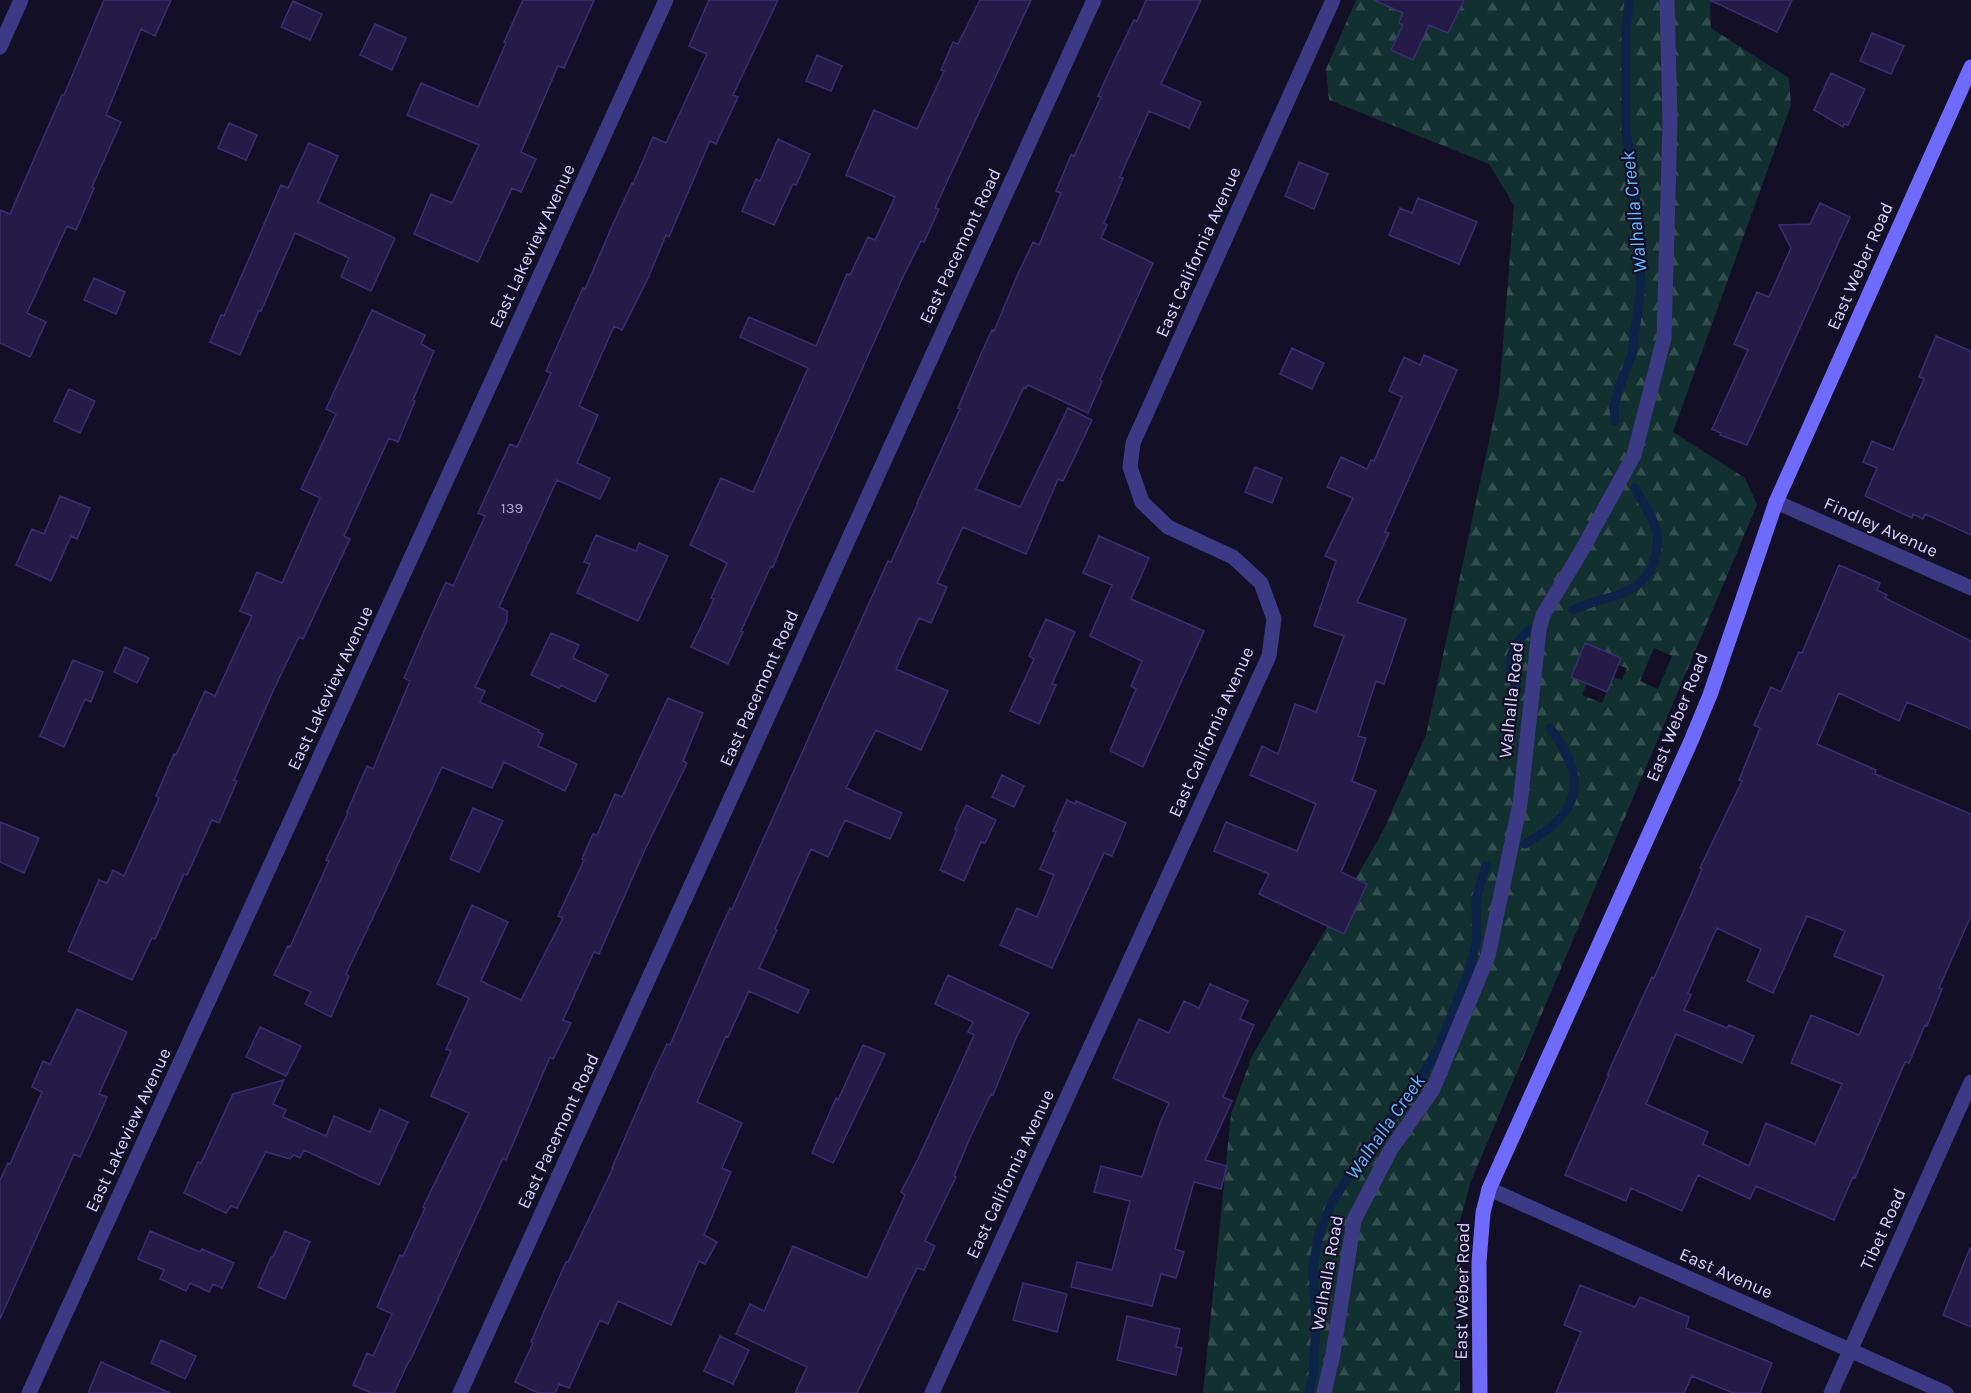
<svg xmlns="http://www.w3.org/2000/svg" width="1971" height="1393" viewBox="0 0 1971 1393" font-family="Karla,sans-serif">
<defs>
<pattern id="forest-firs" width="22" height="20" patternUnits="userSpaceOnUse" patternTransform="scale(1.5)"><rect width="22" height="20" fill="#12302f"/><path d="M5 1l3.5 6h-7zM16 11l3.5 6h-7z" fill="#344d4e"/></pattern>
</defs>
<rect width="100%" height="100%" fill="#130f26"/>
<path fill="url(#forest-firs)" fill-rule="evenodd" d="M1356,0H1388L1405,8L1399,22L1403,25L1391,50L1412,60L1429,25L1448,33L1461,5L1451,0H1713L1710,7L1711,28L1789,78L1791,105L1673,432L1745,478L1757,505L1471,1181L1460,1221V1393H1203L1231,1114L1252,1056L1382,833L1426,735L1499,394L1514,205L1489,164L1329,100L1326,69ZM1585,643L1621,658L1618,665L1627,668L1622,680L1613,677L1602,703L1582,695L1587,683ZM1654,648L1672,656L1658,689L1640,681Z"/>
<g fill="none" stroke-linecap="round" stroke-linejoin="round">
<path stroke="#0c2248" stroke-width="9" d="M1615,421L1614,408L1617,394L1632,354L1641,286L1638,218L1626,130V30L1629,0
M1573,610C1606,594 1643,599 1655,558C1659,546 1658,532 1653,521C1649,510 1640,500 1635,488
M1517,688C1504,663 1510,647 1530,629
M1525,844C1533,839 1542,834 1549,828C1589,797 1576,762 1550,728
M1309,1393L1313,1375L1316,1325L1313,1269L1318,1237L1332,1202L1361,1158L1414,1090L1439,1047L1469,971L1477,940L1476,899L1486,866"/>
</g>
<path fill="#241b47" stroke="#3b2d73" stroke-width="1.5" fill-rule="evenodd" d="M104,0H171L155,36L141,29L106,115L121,122L92,187L94,188L76,230L67,226L27,313L46,322L30,357L0,343V210L10,214L62,95H64Z
M523,0H594L564,68L558,66L521,152L536,159L521,192L512,188L478,262L414,234L431,194L452,203L479,145L407,115L421,83L478,107L506,43L504,42Z
M709,0H778L733,95L738,97L716,144L710,141L669,237L666,235L649,276L622,330L614,326L579,406L598,415L577,463L610,478L600,499L557,480L499,607L507,611V621L475,687L485,691L480,702L539,730L538,732L543,734L538,746L577,764L565,791L504,762L492,788L442,767L387,888L346,974L349,976L331,1017L305,1004L311,992L274,975L288,946L290,947L329,861L326,860L348,813L347,812L367,766L373,769L410,681L404,678L429,620L446,582L453,586L485,516L478,513L510,444L517,447L551,373L546,371L583,288L585,289L613,224L632,183L633,184L653,137L666,143L707,54L689,46Z
M980,0H1031L935,208L939,209L924,242L921,241L903,277L826,450L787,533L773,567L771,566L741,631L743,632L728,664L691,647L714,599L711,598L727,563L690,545L721,478L753,492L808,368L740,337L749,317L816,346L847,274L850,275L868,237L875,240L895,197L846,175L874,110L917,129L944,71L941,70L953,42L958,44Z
M1146,0H1201L1161,84L1201,102L1189,128L1149,111L1120,177L1123,178L1104,223L1107,225L1101,238L1153,263L1100,380L1102,381L1088,413L1028,385L1026,388L1024,387L976,489L1020,507L1068,408L1092,420L1063,481L1058,479L1026,554L963,527L937,583L947,587L931,623L919,618L896,669L948,691L921,750L876,730L846,788L902,813L890,839L845,820L828,857L811,849L775,929L777,930L759,968L809,990L798,1013L749,991L728,1037L726,1036L697,1102L742,1123L722,1168L731,1172L704,1235L717,1242L705,1264L699,1261L671,1325L618,1301L608,1324L600,1320L569,1388L559,1384L555,1393H538L515,1382L533,1343L531,1342L546,1307L566,1262H568L613,1168H612L651,1078L667,1044L670,1045L719,932L730,908L732,909L865,612L888,561L891,562L918,503H917L960,409L958,408L980,356L992,330L994,331L1017,276L1033,242L1039,245L1061,193L1056,191L1071,155L1074,156L1101,97L1098,96L1114,61L1134,20L1137,21Z
M1374,0H1464L1448,33L1429,25L1413,60L1391,50L1403,25L1399,23L1403,13Z
M1710,0H1792L1777,32Z
M293,1L322,14L310,40L281,27Z
M375,24L406,38L392,70L360,55Z
M1872,33L1904,46L1891,74L1860,61Z
M817,55L842,66L831,91L806,81Z
M1831,73L1865,89L1848,125L1844,124L1843,127L1814,110Z
M229,123L257,135L246,160L218,148Z
M778,139L810,154L796,185L793,184L774,225L742,211L756,179L760,181Z
M309,143L338,156L318,202L395,238L371,291L341,277L349,258L295,233L261,311L259,310L240,355L210,342L221,315L224,316L281,185L288,188Z
M1299,162L1328,174L1314,209L1285,196Z
M1418,198L1477,222L1459,264L1389,235L1400,208L1412,213Z
M1820,203L1850,217L1747,445L1720,435L1721,433L1712,429L1748,350L1734,344L1757,292L1769,297L1791,248L1779,225L1810,224Z
M94,278L125,292L116,314L84,300Z
M372,310L425,335L421,344L434,351L413,400L415,401L398,442L389,438L344,536L350,539L303,639L299,637L274,689L234,780L237,781L219,823L212,820L187,875L184,874L155,939L152,938L132,980L68,951L99,880L107,883L113,870L124,876L159,798L156,796L174,754L176,755L205,691L215,696L252,616L240,611L257,572L282,583L320,498L301,489L336,414L326,409Z
M1936,336L1971,351V535L1925,514L1923,519L1913,514L1912,518L1865,496L1877,468L1863,462L1872,441L1893,450L1924,379L1919,377Z
M1292,348L1324,363L1312,389L1280,374Z
M1424,355L1457,370L1385,532L1389,533L1357,602L1406,619L1384,684L1376,681L1358,736L1366,738L1352,781L1376,791L1341,872L1367,884L1344,934L1259,894L1269,874L1214,851L1226,822L1297,851L1316,804L1250,775L1262,746L1278,754L1295,704L1316,712L1344,636L1314,626L1336,561L1325,556L1353,498L1327,487L1341,457L1367,469L1371,460L1374,461L1402,397L1389,391L1404,357L1420,365Z
M69,389L95,401L80,433L54,421Z
M1255,467L1282,478L1272,503L1245,492Z
M60,496L90,508L77,539L71,536L51,581L16,565L32,529L44,534Z
M596,535L636,551L639,543L668,556L638,621L577,593L590,564L584,562Z
M1099,536L1149,558L1131,599L1204,631L1143,767L1110,751L1136,689L1131,686L1142,661L1090,636L1112,585L1083,573Z
M1839,565L1880,583L1877,590L1887,595L1885,598L1971,641V729L1907,702L1899,721L1839,693L1817,744L1876,770L1875,774L1971,814V916L1939,988L1942,989L1927,1026L1925,1025L1909,1063L1905,1062L1855,1178L1853,1177L1834,1220L1756,1186L1750,1199L1698,1175L1682,1211L1631,1188L1626,1201L1565,1175L1609,1075H1607L1652,977L1654,978L1702,869L1700,868L1742,781L1739,780L1760,728L1754,725L1771,687L1781,692L1799,652L1802,653ZM1807,916L1845,931L1834,956L1884,976L1859,1035L1811,1015L1791,1063L1842,1084L1815,1144L1766,1123L1749,1166L1703,1144L1708,1132L1646,1104L1676,1034L1742,1063L1754,1036L1729,1025L1727,1028L1684,1010L1691,995L1688,993L1717,928L1761,949L1747,981L1773,993Z
M1046,619L1075,632L1052,684L1056,685L1039,724L1010,711L1034,659L1029,656Z
M551,633L579,645L573,658L608,675L595,702L561,685L559,688L531,675Z
M1585,643L1621,658L1607,692L1571,677Z
M125,647L149,658L137,683L114,672Z
M73,660L103,672L91,702L85,699L64,747L40,736Z
M668,698L703,713L683,761L687,763L643,854L599,954L594,952L563,1020L571,1023L553,1059L550,1057L506,1160L503,1158L410,1361H409L394,1393H371L353,1385L367,1353L373,1356L392,1314L377,1307L400,1255L403,1256L425,1208L423,1207L469,1113L431,1096L451,1051L446,1049L469,998L437,984L472,905L508,922L481,981L521,1000L563,918L558,916L584,860L582,859L593,834L597,835L615,794L622,797Z
M1002,775L1024,786L1014,807L992,797Z
M1067,800L1075,804L1076,801L1126,823L1112,856L1104,853L1052,968L1000,945L1017,908L1037,917L1054,875L1040,869L1056,832L1053,831Z
M966,805L996,820L985,843L981,842L964,881L940,870L957,830L955,829Z
M473,808L503,821L479,872L450,859Z
M0,822L39,838L24,873L0,862Z
M948,975L1029,1013L1017,1036L993,1095L991,1094L970,1138L954,1176L956,1177L925,1241L935,1246L924,1270L917,1268L857,1393H795L807,1367L736,1334L750,1304L764,1311L793,1246L867,1278L905,1195L901,1192L918,1159L974,1035L968,1032L973,1022L935,1004Z
M1210,984L1248,1001L1240,1019L1254,1025L1223,1097L1232,1101L1205,1160L1227,1166L1221,1189L1194,1182L1175,1249L1184,1252L1176,1278L1161,1274L1152,1306L1071,1287L1077,1262L1112,1270L1130,1201L1094,1192L1101,1166L1142,1177L1160,1123L1169,1103L1113,1078L1139,1019L1169,1033L1184,1001L1199,1008Z
M77,1009L127,1032L99,1094L107,1097L101,1111L80,1157L74,1154L0,1319V1180L8,1163L10,1164L42,1092L32,1087L43,1061L50,1064Z
M260,1027L301,1046L286,1076L246,1057Z
M863,1045L885,1054L833,1163L812,1153L836,1098L838,1100Z
M284,1080L273,1104L286,1110L283,1117L326,1136L334,1116L370,1132L380,1109L408,1122L379,1185L304,1150L300,1158L294,1155L290,1159L266,1152L237,1208L231,1206L226,1213L184,1193L198,1162L201,1163L233,1094Z
M150,1231L200,1252L202,1249L234,1263L222,1288L213,1284L209,1292L190,1283L186,1291L160,1279L164,1270L138,1259Z
M285,1231L310,1242L285,1299L258,1287L271,1257H273Z
M1970,1248H1971V1327L1943,1315Z
M1023,1283L1067,1294L1057,1332L1013,1320Z
M1580,1285L1635,1307L1640,1297L1689,1317L1686,1328L1772,1363L1760,1393H1733L1692,1376L1684,1393H1556L1581,1332L1564,1325Z
M1127,1316L1180,1329L1176,1347L1182,1348L1176,1375L1117,1360Z
M720,1336L749,1350L733,1384L704,1371Z
M161,1340L196,1356L185,1379L151,1363Z
M101,1362L170,1393H88Z"/>
<g fill="none" stroke-linecap="round" stroke-linejoin="round">
<path stroke="#3d3a85" stroke-width="15" d="M0,47L21,0
M1776,502L1971,588
M1489,1189L1946,1393
M29,1393L666,0
M460,1393L1094,0
M932,1393L1269,656L1274,619L1261,583L1233,557L1168,527L1142,502L1130,467L1133,443L1333,0
M1324,1393L1333,1354L1354,1220L1391,1149L1433,1089L1488,956L1520,804L1539,630L1543,615L1582,550L1634,455L1664,338L1670,121L1667,0
M1831,1393L1971,1082"/>
<path stroke="#6f6bff" stroke-width="15" d="M1480,1393L1479,1262L1483,1213L1489,1189L1691,741L1710,695L1776,502L1971,67"/>
</g>
<g text-anchor="middle" dominant-baseline="central" stroke-width="4.5" stroke-linejoin="round" paint-order="stroke">
<g font-size="15" fill="#aca6d1">
<text x="512" y="508">139</text>
</g>
<g font-size="18" fill="#d9d4ff" stroke="#130f26">
<text transform="translate(532 246) rotate(-65)">East Lakeview Avenue</text>
<text transform="translate(960 246) rotate(-65)">East Pacemont Road</text>
<text transform="translate(1198 252) rotate(-66)">East California Avenue</text>
<text transform="translate(1860 266) rotate(-66)">East Weber Road</text>
<text transform="translate(1881 527) rotate(24)">Findley Avenue</text>
<text transform="translate(330 688) rotate(-65)">East Lakeview Avenue</text>
<text transform="translate(759 688) rotate(-66)">East Pacemont Road</text>
<text transform="translate(1511 700) rotate(-84)">Walhalla Road</text>
<text transform="translate(1677 717) rotate(-68)">East Weber Road</text>
<text transform="translate(1211 732) rotate(-66)">East California Avenue</text>
<text transform="translate(128 1130) rotate(-65)">East Lakeview Avenue</text>
<text transform="translate(558 1131) rotate(-65)">East Pacemont Road</text>
<text transform="translate(1010 1174) rotate(-65)">East California Avenue</text>
<text transform="translate(1883 1229) rotate(-66)">Tibet Road</text>
<text transform="translate(1327 1273) rotate(-80)">Walhalla Road</text>
<text transform="translate(1726 1273) rotate(24)">East Avenue</text>
<text transform="translate(1462 1291) rotate(-89)">East Weber Road</text>
</g>
<g font-size="20" font-style="italic" fill="#62b6ff" stroke="#130f26">
<text transform="translate(1634 212) rotate(-96)">Walhalla Creek</text>
<text transform="translate(1385 1127) rotate(-55)">Walhalla Creek</text>
</g>
</g>
</svg>
